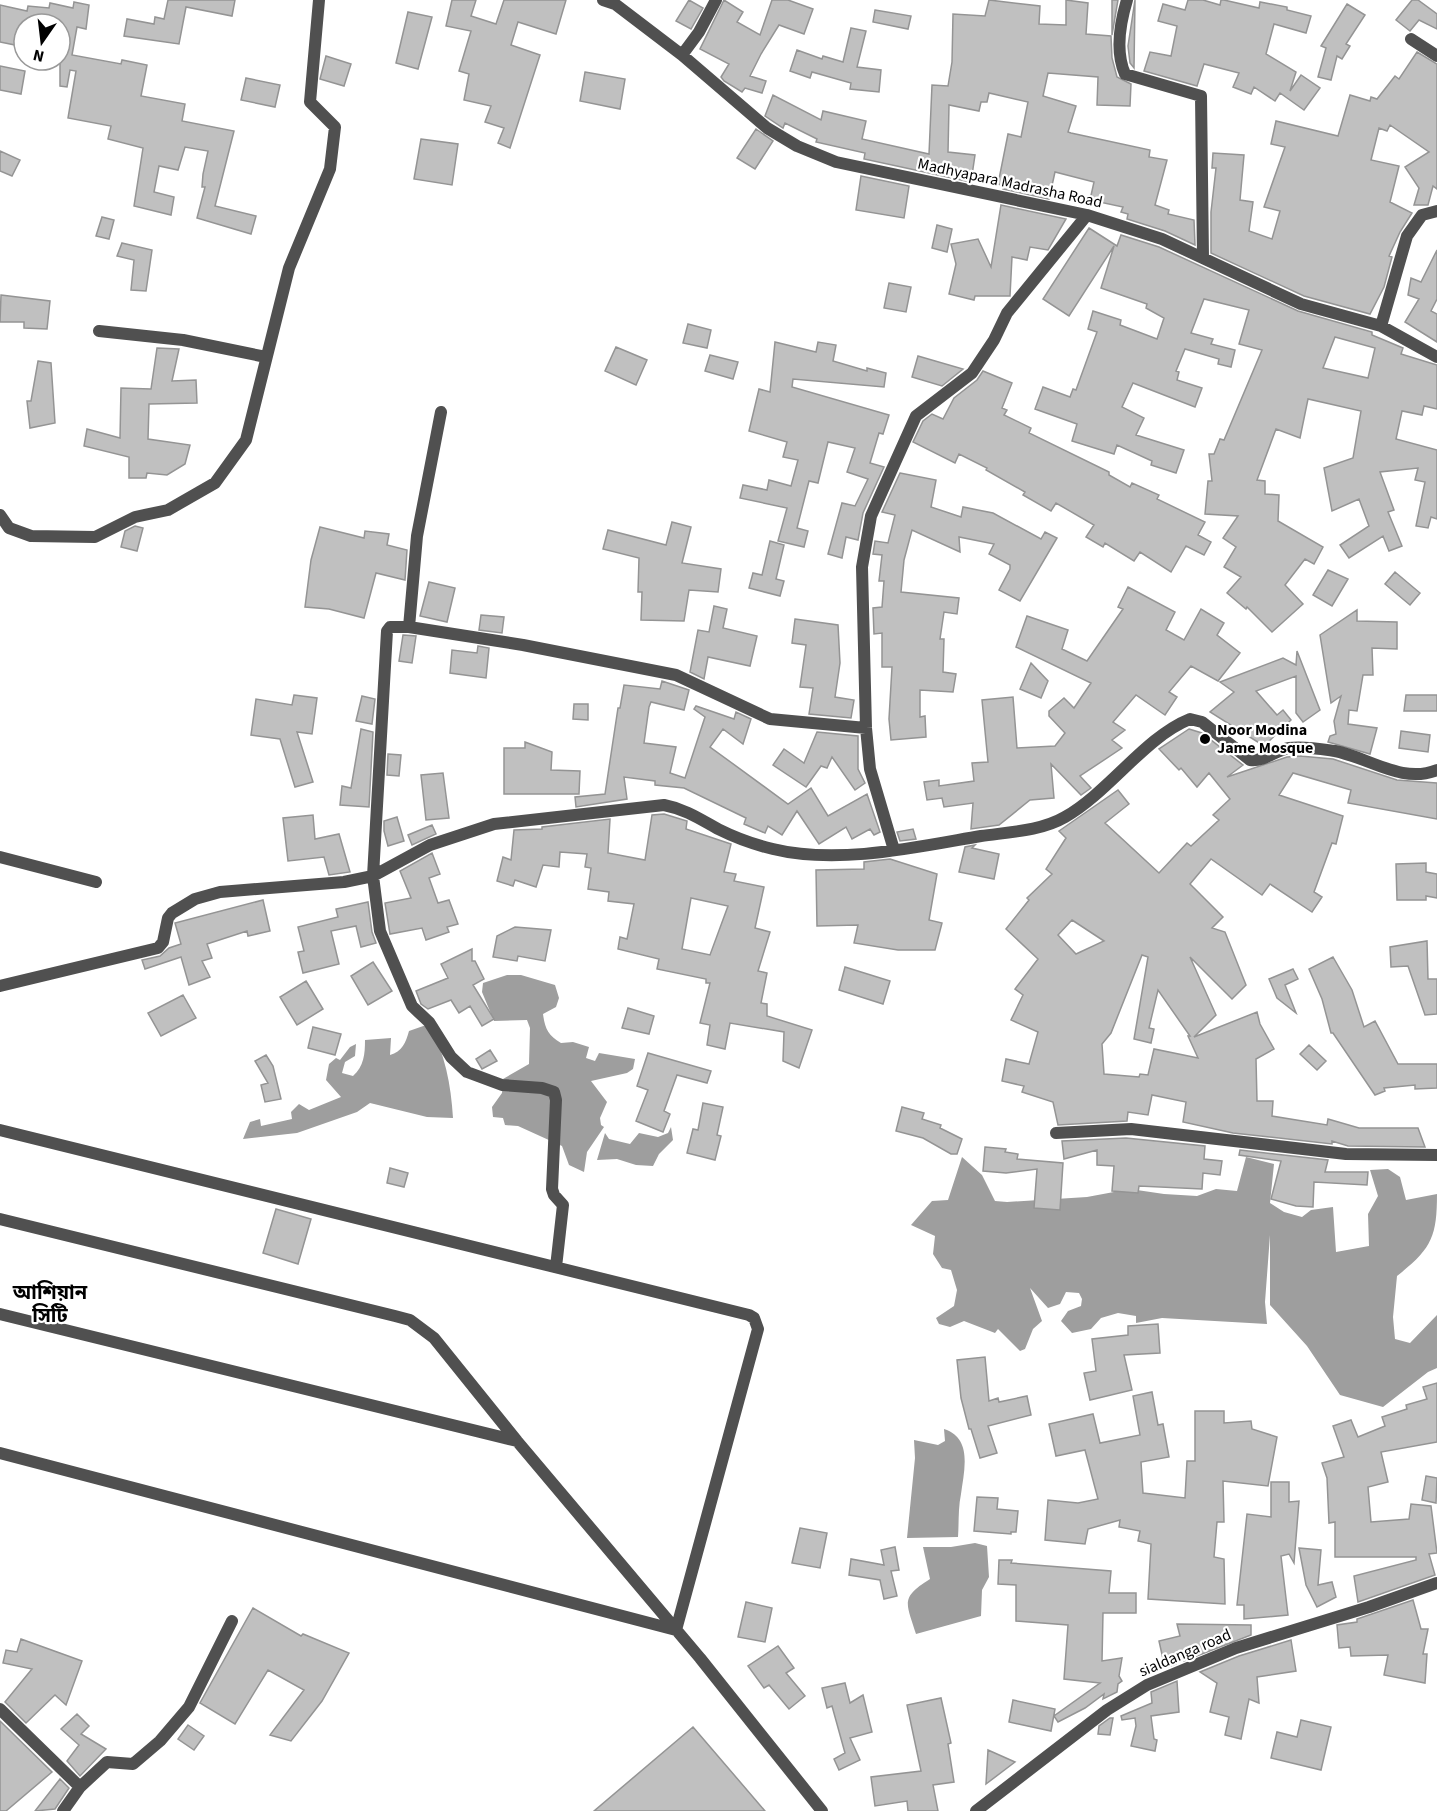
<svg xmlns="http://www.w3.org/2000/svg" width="1437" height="1811" viewBox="0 0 1437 1811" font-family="'Source Sans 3','Noto Sans Bengali',sans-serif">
<rect width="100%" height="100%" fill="#fff"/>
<path fill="#9e9e9e" d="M507,975H521L555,985L559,998L556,1007L543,1014C545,1029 548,1035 561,1043L573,1042L589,1047L586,1058L595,1061L599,1053L635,1059L633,1069L627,1073L591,1081L607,1102L600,1118L601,1125L604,1127L587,1152L584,1172L569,1165L562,1146L518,1126L505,1125L503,1118L493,1117L492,1107L502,1093L503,1079L529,1064L530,1028L527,1020L494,1021L482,992L483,983Z
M429,1024C445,1054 451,1084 453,1118L427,1117L370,1103L357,1112L297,1133L243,1139L250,1122L260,1119L261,1126L292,1119L291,1112L299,1104L309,1110L341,1097L326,1080L329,1064L336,1058L340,1060L350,1047L356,1044L355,1056L345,1062L342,1073L353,1076C364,1066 365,1054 365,1040L391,1038L390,1055C402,1052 406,1042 409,1031Z
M671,1127L673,1140L659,1154L653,1166L636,1165L617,1159L597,1160L605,1133L609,1139L630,1144L639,1133L658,1137L668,1133Z
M962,1157L982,1175L995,1201L1007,1202L1087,1197L1130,1189L1164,1194L1197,1196L1216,1189L1237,1191L1246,1157L1274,1164L1270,1203L1284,1212L1302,1217L1311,1210L1333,1207L1336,1252L1369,1246L1368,1214L1378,1196L1370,1170L1388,1169L1400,1177L1406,1200L1437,1194C1437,1238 1431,1249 1397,1276L1393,1317L1395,1339L1410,1343L1437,1315V1368L1428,1372L1383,1407L1340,1395L1307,1346L1270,1305V1235L1265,1302L1267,1324L1162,1318L1136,1323V1316L1118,1313L1101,1318L1091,1329L1072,1333L1061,1321L1068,1311L1081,1306L1082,1299L1079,1293L1066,1292L1060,1304L1048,1308L1030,1288L1042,1321L1033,1329L1025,1349L1020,1351L998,1329L995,1333L964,1321L950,1327L939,1324L936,1318L954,1306L957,1290L951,1270L942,1268L933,1254L935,1236L911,1225L932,1201L948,1200Z
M944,1429C973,1438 964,1471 961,1494C958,1508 959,1523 958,1537L907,1538L915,1458L914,1440L938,1445L945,1441Z
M975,1543L987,1546L989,1577L982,1590L981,1616L916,1634C906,1602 900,1598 930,1579L923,1547H951Z"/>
<path fill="#c0c0c0" stroke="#949494" stroke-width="1.5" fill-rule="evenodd" d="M168,0H235L232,16L186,7L179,44L124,36L127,19L154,24L155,17L164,19Z
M452,0H476L471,16L496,24L504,0H566L556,34L518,22L511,45L540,55L510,148L498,143L504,128L485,122L491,106L464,100L469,74L459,71L471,31L446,26Z
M689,0L703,8L691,29L676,21Z
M724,0L743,12L737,22L760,35L772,0H788L813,9L804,34L779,25L761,54L750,76L766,81L762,93L745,88L742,92L724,81L721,77L729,64L700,49Z
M989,0L1040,6L1039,24L1066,25V0L1088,3L1086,34L1111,36L1112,58L1117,77L1131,84L1130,106L1097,105L1098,77L1048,73L1043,96L1076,106L1068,132L1071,133L1150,150L1149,157L1167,160L1155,205L1169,210L1168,214L1194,220L1195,245L1165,231L1127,219L1128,214L1121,212L1123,207L1090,200L1094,182L1055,172L1049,199L1003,189L1004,186L998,184L1008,134L1021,137L1028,102L989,93L987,102H981L979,111L949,105L948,152L975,155L971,182L864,159L865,153L816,142L817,139L785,123L783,128L765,116L773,95L821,120L823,111L866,121L862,139L929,154L932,85L948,86L952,62L953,14L985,16Z
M1112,0H1118L1112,35Z
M1135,0L1134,68L1130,63L1128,46Z
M1188,0H1203L1220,5L1221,0H1224L1259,8L1260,2L1287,7V10L1311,16L1306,33L1274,24L1266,54L1296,72L1290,91L1301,75L1320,88L1304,110L1280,93L1275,101L1254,87L1251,94L1233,87L1239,73L1204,64L1197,86L1144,71L1150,52L1171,56L1177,26L1158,21L1163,4L1185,10Z
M1412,0H1418L1437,14V29L1419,20L1410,31L1396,20Z
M74,2L89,5L86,29L77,27L72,55L121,64L122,60L147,65L141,96L185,104L182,121L234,131L215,206L256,216L251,234L197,218L205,187H202L203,174L208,151L185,147L178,170L159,166L154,192L174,197L171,215L134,206L143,148L108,139L111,126L68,118L76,71L70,70L67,87L60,86V24H22L20,46L0,42V5L27,11L28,6L49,8L50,3L73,8Z
M1347,4L1365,15L1346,44L1350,46L1342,59L1337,56L1331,80L1318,77L1326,48L1321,46Z
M875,10L911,16L908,29L873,22Z
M408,12L432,17L418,69L396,63Z
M851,28L866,31L857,67L881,70L879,92L850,89L851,83L812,72L810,78L790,71L797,50L822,59L823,56L843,62Z
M1417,52L1437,64V189L1433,186L1428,205H1414L1419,188L1405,167L1429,152L1390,125L1387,131L1379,128L1371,160L1399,166L1390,202L1412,213L1400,232L1389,256L1392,257L1384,287L1370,314L1304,296L1211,253V212L1216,168H1212L1213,153L1244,155L1240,200L1253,202L1249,231L1272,239L1280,211L1264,207L1285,147L1271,144L1276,121L1338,136L1350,95L1370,101L1371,97L1377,99L1395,76L1399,79Z
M326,56L351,64L344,86L320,79Z
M0,66L25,71L21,94L0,90Z
M585,72L625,79L620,109L580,101Z
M246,78L280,85L275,107L241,100Z
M756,129L773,141L755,169L737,158Z
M421,139L458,144L452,185L414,179Z
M0,151L20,160L12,176L0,171Z
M861,176L909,186L904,218L856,210Z
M1001,205L1066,219L1048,250L1030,247L1027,260L1012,257L1010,296H975L974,300L949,294L956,264L951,244L978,239L991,267Z
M102,217L114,220L109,239L96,236Z
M937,225L952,229L947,252L932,248Z
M1089,228L1117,246L1121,235L1159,247L1298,311L1372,332V335L1403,348L1401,354L1437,365V409L1424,406L1422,415L1402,411L1396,439L1437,450V519L1431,517L1428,528L1416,526L1425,482L1415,480L1418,468L1380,472L1394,510L1388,512L1402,546L1389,551L1383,536L1349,558L1340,545L1369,526L1359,499L1332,511L1324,468L1353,458L1361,411L1308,399L1300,438L1276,429L1257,480L1265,481V494L1279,495L1278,521L1323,547L1314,564L1305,559L1285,585L1303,604L1272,632L1247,607L1246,609L1227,593L1241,577L1224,567L1236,547L1223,538L1238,516L1205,514L1208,481H1212L1209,454H1214L1220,439L1224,440L1262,350L1239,344L1249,310L1204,299L1191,333L1213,339L1211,344L1235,350L1231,367L1218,364L1219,359L1185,349L1176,371L1179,372L1177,380L1202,388L1195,407L1133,383L1122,407L1144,418L1136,435L1184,450L1176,473L1151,465L1152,461L1117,445L1114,454L1072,441L1077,424L1035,409L1043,387L1070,397L1073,389L1076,390L1097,332L1088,329L1093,311L1121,320L1120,325L1157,339L1164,318L1146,308L1147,304L1101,288L1114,246L1069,316L1043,299ZM1335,337L1375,348L1368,378L1323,368Z
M122,243L152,250L146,291L131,290L134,260L117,256Z
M1437,250V299L1431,311L1437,314V342L1405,322L1419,299L1408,295L1411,278L1421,282Z
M889,283L911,287L906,312L884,308Z
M1,295L50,301L47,329L24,328V322H0Z
M688,324L711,330L707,348L683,343Z
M775,342L816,352L818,342L836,345L833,361L867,371V368L886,373L884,387L793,379L792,387L889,415L883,434L879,433L870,463L884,467L863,513L858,540L846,537L842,558L828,554L842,503L855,506L868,479L847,472L855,448L828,442L818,483L809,481L797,528L808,531L804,547L778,541L787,508L740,498L743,485L767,490L769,480L791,486L798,460L783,457L787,442L749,431L759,389L770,392Z
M616,347L647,360L636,385L605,371Z
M157,348L179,349L172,381L196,380L197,403L149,404L148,439L190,445L185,464L167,475L147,473L146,478H129V457L84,446L87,429L120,438L121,388L151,389Z
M710,355L738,362L733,379L705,371Z
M918,356L963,369L942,386L912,377Z
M38,361L51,363L55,423L30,428L27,401H31Z
M983,371L1012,383L1002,408L1007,410L1004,415L1031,428L1029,433L1109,472V475L1130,487L1132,483L1159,495L1157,499L1205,522L1198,535L1211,542L1204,555L1186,546L1171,572L1140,552L1134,561L1105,543L1103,547L1086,537L1094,525L1056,503L1051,511L1023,495L1025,492L986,470L987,468L959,454L955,463L913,442L923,421L932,414L943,419L954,398L977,380Z
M900,473L936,480L931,507L961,517L963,507L993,513L1041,539L1045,532L1057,538L1020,601L999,590L1010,569V565L989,554L994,544L959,537L960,552L912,530L904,560L901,592L959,598L957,614L944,612L940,639H944L943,672L956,674L953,692L920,690V717L925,716L926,737L891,740L889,719L892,667H882V633L874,634L873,608L882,607L884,581H879L882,555L873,554L875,541L888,543L895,515L882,512Z
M672,522L691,527L682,563L721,569L718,592L689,590L684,621L641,620L642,592H638L639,558L603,549L608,530L666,545Z
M135,526L143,528L137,551L121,547L125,531Z
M320,527L364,538L365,531L389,534L387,545L407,550L405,580L376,573L364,618L329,609L305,607L311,560Z
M770,541L784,545L776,579L784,581L780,596L749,588L753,573L762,575Z
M1328,570L1348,579L1332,606L1313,595Z
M1395,572L1420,593L1410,605L1385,584Z
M429,582L455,588L447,622L420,616Z
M1128,587L1175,612L1166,630L1184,640L1201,609L1224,623L1217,635L1240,653L1218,681L1191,666L1169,692L1177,697L1165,715L1136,695L1113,722L1125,730L1112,740L1122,748L1080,776L1091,788L1081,795L1051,764L1054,798L1030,800L999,825L971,829L973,803L944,807L942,798L927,800L924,782L939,780V786L974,781L972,763L988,762L982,700L1013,697L1017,748L1055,746L1065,733L1049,716V711L1064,698L1074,708L1091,683L1016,647L1027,616L1068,630L1062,649L1087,661L1123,609L1118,607Z
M714,606L727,609L723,628L757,636L750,666L708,657L704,679L690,672L698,630L709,632Z
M1357,610V621L1397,622V649L1372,648L1373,675H1363L1357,711L1349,710L1348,724L1377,728L1370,754L1328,742L1330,736L1336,734L1334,721L1341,696L1331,703L1320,635Z
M481,615L504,617L502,633L479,630Z
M795,619L838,625L840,663L835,697L854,700L851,718L809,714L813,688L800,687L806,645L792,643Z
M403,635L416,636L412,663L399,661Z
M478,646L489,648L486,678L450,673L452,650L477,653Z
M1297,651L1320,710L1303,722L1296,713V676L1256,691L1277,715L1283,710L1291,720L1264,746L1210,712L1234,692L1220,682L1283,658L1296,665Z
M1031,663L1048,681L1041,698L1020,689Z
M662,681L689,690L684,710L651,702L649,707L644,743L676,747L670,773L685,778L705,717L694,709L696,706L734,719L736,712L751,719L743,744L723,729L710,747L788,804L811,788L828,816L867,794L880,832L874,835L870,829L852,839L846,827L819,844L797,811L782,835L768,826L765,833L744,824L746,818L684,788L655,785V781L624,777L627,799L576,807L575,797L605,794L618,708H620L624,685L660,689Z
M294,695L317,698L312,734L297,732L313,782L295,787L280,739L251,735L256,699L292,705Z
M1406,695H1437V711H1404Z
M362,696L375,699L372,724L356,721Z
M574,704H588V720L573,719Z
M361,729L373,732L369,807L340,805L342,786L351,788Z
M1189,729L1202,733L1243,765L1227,777L1287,757L1300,756L1333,759L1397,780L1437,783V819L1348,803L1351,790L1293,773L1279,795L1343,816L1336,844L1332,843L1314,892L1322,897L1312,912L1270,884L1262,895L1211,859L1190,884L1223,917L1212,928L1225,932L1246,985L1232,999L1190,957L1216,1015L1194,1037L1257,1012L1260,1024L1274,1049L1256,1059L1257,1101H1273L1272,1116L1327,1125L1328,1119L1359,1128H1418L1425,1147L1348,1146L1332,1141V1144L1233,1133L1183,1122L1186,1102L1152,1095L1148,1115L1128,1112L1127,1121L1058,1125L1053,1102L1022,1092L1024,1086L1002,1081L1006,1059L1029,1064L1038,1032L1011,1020L1023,995L1015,989L1038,959L1006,929L1029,900L1027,898L1052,874L1046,869L1066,838L1059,831L1118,790L1129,804L1105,823L1159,873L1187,843L1191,846L1219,820L1213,815L1230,799L1209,773L1197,787L1181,768L1179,770L1159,749ZM1072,920L1104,941L1076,954L1058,935ZM1142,955L1148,957L1134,1039L1151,1043L1154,1029L1149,1028L1158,990L1190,1036H1188L1198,1058L1154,1049L1148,1075L1140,1074L1139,1077L1104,1074L1102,1044L1111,1033Z
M1401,731L1430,735L1428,752L1399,748Z
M817,732L858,736V769L865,783L855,790L832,757L827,768L821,766L806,787L773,765L784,749L804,763Z
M525,742L552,752L551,770L580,771L579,794H504V748H525Z
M388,754L401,755L399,776L387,775Z
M443,773L449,818L426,820L421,775Z
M664,814L687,821L686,829L731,844L724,872L736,874L734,881L764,887L755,928L770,932L758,971L767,973L761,1003L767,1004V1016L812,1030L799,1068L783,1061L784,1032L730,1023L725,1049L707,1045L710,1025L700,1023L710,983H706V979L657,969L659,959L618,949L620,937L627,939L634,904L608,901L609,892L588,889L591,868L585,867L587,854L560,852L559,867L543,865L536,887L515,880L513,886L497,881L503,857L511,860L514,830L542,829V827L610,819L608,853L645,860L652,815ZM691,898L728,906L710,955L682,949Z
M313,815L315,839L339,834L350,872L329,875L324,857L288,861L283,818Z
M397,817L404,841L388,846L384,831V821Z
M432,825L436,834L412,845L408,835Z
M913,829L916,839L900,841L897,832Z
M975,845L972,848L999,854L994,879L959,872L965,847Z
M432,853L440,874L429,878L438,903L449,900L458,924L447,927L449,932L426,940L422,928L390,934L385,903L411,898L400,871Z
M890,859L937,874L929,920L942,923L935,950H898L854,943L858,925L817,926L816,870L864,869V862Z
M1426,863V872L1437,874V898L1426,896V900H1397L1396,864Z
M263,900L270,931L248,936L247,931L207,944L212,958L202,961L210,977L189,985L181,957L145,969L142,960L160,956L169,948L181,944L175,923Z
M368,902L372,932L376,943L361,947L356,926L331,931L339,964L303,973L298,952L304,951L298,927L338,917L336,909Z
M515,927L551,930L545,961L518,956L517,961L493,957L497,936Z
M1427,941L1428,979H1437V1014L1425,1015L1408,966L1391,967L1390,947Z
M472,949V961H475L484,979L473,985L494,1019L482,1026L470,1006L459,1013L451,1000L428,1009L421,1004L416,991L448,978L441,964Z
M1333,957L1352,990L1364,1027L1375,1021L1398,1064H1437V1088L1415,1089V1085L1384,1088L1385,1091L1375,1095L1333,1033H1331L1322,999L1309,969Z
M373,962L392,991L368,1005L351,976Z
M845,967L890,981L883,1004L839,990Z
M1293,969L1298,979L1285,985L1296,1013L1277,998L1269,979Z
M306,981L323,1009L297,1025L280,997Z
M183,995L196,1018L161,1036L148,1013Z
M628,1008L654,1016L649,1034L622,1028Z
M313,1027L341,1034L335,1055L308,1048Z
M1309,1045L1326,1061L1317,1070L1300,1054Z
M490,1050L497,1061L482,1069L476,1059Z
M648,1053L711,1071L707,1083L677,1075L664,1111L670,1114L663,1132L636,1121L648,1090L637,1086Z
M266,1055L273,1066L281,1099L265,1102L261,1085L268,1083L255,1061Z
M703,1103L723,1107L717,1135L721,1136L715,1160L687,1153L693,1129L698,1130Z
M902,1107L924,1113L922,1119L941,1125L940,1128L962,1139L957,1154H951L923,1138L896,1131Z
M1126,1138L1205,1146L1204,1159L1222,1161L1220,1175L1203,1173L1202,1189L1139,1186L1138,1193L1112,1191L1114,1166L1097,1165V1150L1064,1159L1062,1141Z
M985,1147L1006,1149L1005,1152L1018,1154L1017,1159L1063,1163L1060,1210L1034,1208L1037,1169L1006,1173L983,1171Z
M1240,1150L1328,1160L1325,1172H1368L1367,1185L1314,1182L1313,1207L1296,1206L1271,1199L1281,1161L1239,1155Z
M390,1168L408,1173L404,1187L387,1183Z
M276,1209L311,1219L298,1264L263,1253Z
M1158,1324L1160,1353L1124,1355L1132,1390L1090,1400L1084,1373L1096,1371L1092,1339L1128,1335V1326Z
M985,1357L989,1401L998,1398L999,1402L1027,1396L1031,1415L988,1426L997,1453L980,1458L971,1429H969L961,1398L957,1360Z
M1437,1383V1442L1381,1452L1388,1482L1368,1487L1371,1522L1409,1519L1411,1504L1431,1506L1437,1553L1429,1554L1435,1575L1358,1602L1354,1576L1416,1560V1557H1335V1522L1329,1523L1327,1478L1322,1463L1344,1457L1333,1426L1351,1420L1358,1437L1385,1426L1382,1417L1407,1409L1406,1405L1427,1399L1423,1387Z
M1152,1392L1158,1425L1163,1424L1169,1457L1141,1462L1143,1493L1185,1498L1187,1461H1195V1411H1224V1423L1251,1421L1252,1429L1277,1437L1268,1486L1223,1481L1224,1522H1217L1214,1557L1224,1559L1225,1604L1148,1599L1151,1544L1138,1541L1140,1531L1119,1527L1120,1520L1088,1529L1085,1544L1045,1540L1048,1500L1078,1503L1098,1499L1085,1450L1056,1456L1049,1424L1093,1414L1100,1443L1140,1435L1133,1396Z
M1426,1476L1437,1478L1436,1503L1422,1500Z
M1271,1482H1289V1502L1299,1501L1294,1563L1289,1554L1281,1556L1288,1615L1244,1619V1605H1237L1247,1514L1271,1517Z
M977,1497L998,1498L997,1509L1018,1511L1016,1532H1011V1534L974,1531Z
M800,1528L827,1533L820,1568L792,1563Z
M895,1547L899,1570L891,1571L897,1596L884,1599L880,1580L849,1575L851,1559L884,1565L881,1550Z
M1299,1548L1321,1550L1318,1585L1332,1582L1336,1597L1317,1607L1306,1585Z
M999,1560H1012L1011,1563L1111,1571L1109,1593H1136V1613H1103L1102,1661L1122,1658L1119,1676L1122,1681L1118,1684L1117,1692L1103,1699L1104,1694L1085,1708L1058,1722L1054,1716L1100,1683L1064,1679L1068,1625L1016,1621V1585L998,1584Z
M1413,1600L1421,1629H1428L1423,1654H1427L1425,1683L1384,1675L1388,1655L1351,1656L1350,1647L1339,1648L1337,1625L1357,1622V1619Z
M746,1602L772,1608L765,1642L738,1637Z
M253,1608L301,1636L303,1634L349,1653L322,1701L291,1741L270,1735L304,1690L268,1670L235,1724L200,1703Z
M1177,1624L1251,1625V1635L1184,1661L1176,1656V1664L1165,1668L1159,1641L1180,1636Z
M21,1639L82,1661L66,1705L55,1695L26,1723L5,1702L32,1669L3,1663L6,1650L17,1652Z
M1291,1640L1296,1671L1257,1677L1259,1703L1249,1699L1241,1739L1225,1735L1229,1717L1210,1712L1217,1683L1200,1672L1239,1656Z
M778,1646L794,1668L786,1673L805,1696L789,1709L769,1685L764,1688L748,1666Z
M1177,1681L1179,1712L1151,1716L1154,1739L1157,1740L1155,1751L1131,1746L1136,1726L1135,1718L1122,1720L1121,1716L1152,1703L1151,1692Z
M845,1683L850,1703L863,1695L872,1732L850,1738L860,1760L839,1770L834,1759L845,1753L832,1706L827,1708L822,1688Z
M941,1698L951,1743L948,1744L954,1782L933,1785L938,1811H908L907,1801L875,1806L871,1777L921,1771L907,1705Z
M1013,1700L1055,1709L1051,1731L1009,1722Z
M77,1714L89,1726L81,1734L106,1749L80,1776L67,1761L79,1745L61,1729Z
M1110,1718H1113L1110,1735L1098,1734L1099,1726Z
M1301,1720L1331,1727L1321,1770L1271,1758L1277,1732L1297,1737Z
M0,1721L52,1772L6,1811H0Z
M188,1725L204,1736L194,1750L178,1739Z
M693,1727L765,1811H594Z
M988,1750L1015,1762L986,1784Z
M60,1779L69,1788L55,1809L35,1811Z"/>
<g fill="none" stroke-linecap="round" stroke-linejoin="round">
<path stroke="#505050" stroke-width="12" d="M603,0L615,4L682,55L767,128L797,146L836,162L1087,215L1162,239L1301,304L1381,326L1437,357
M1127,0C1120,23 1115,51 1125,74L1201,96L1203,258
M1411,39L1437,56
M682,55L699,32L716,0
M1381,326L1407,236L1422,215L1437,211
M99,331L183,340L266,357
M0,515L9,528L31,536L95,537L135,517L168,510L215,483L246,440L289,268L330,169L335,127L310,102L319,0
M409,627L417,536L441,412
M894,850L870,769L866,728L862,567L871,516L916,416L972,373L994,340L1007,313L1087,215
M0,857L96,882
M0,986L158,948L163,942L168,918L172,913L195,899L220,892L344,882L373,876L430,845L494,824L664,805C685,809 700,819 718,829C734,837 756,845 773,849C838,865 917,847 981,836C1009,832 1041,831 1065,817C1109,792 1145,737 1190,719L1202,722L1250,760C1264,762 1276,750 1289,748C1304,746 1321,749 1335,751C1370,758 1402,784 1437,770
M0,1130L749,1315L754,1318L758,1329L676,1630L0,1453
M1056,1133L1131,1129L1346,1154L1437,1155
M0,1219L395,1316L410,1320L434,1338L517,1441L700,1658L822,1811
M556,1267L563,1205L554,1195L552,1189L556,1100L554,1092L542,1088L502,1085L467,1072L451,1057L429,1022L412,1006L380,931L373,876L387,631L390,627H409L523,645L676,675L770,719L866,728
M0,1314L517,1441
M0,1709L80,1787
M63,1811L80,1787L107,1762L133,1764L160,1741L189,1707L232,1621
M976,1811L1107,1710L1147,1685L1236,1648L1369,1607L1437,1583"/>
</g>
<circle fill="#000" stroke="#fff" stroke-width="2" cx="1205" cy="739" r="6"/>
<g text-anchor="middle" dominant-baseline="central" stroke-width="4.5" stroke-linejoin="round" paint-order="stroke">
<g font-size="16" fill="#000" stroke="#fff">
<text transform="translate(1010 183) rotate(12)">Madhyapara Madrasha Road</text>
<text transform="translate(1185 1653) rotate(-23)">sialdanga road</text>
</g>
<g font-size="16" font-weight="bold" fill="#000" stroke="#fff" text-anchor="start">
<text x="1217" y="730">Noor Modina<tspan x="1217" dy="18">Jame Mosque</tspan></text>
</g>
<g font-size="20" font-weight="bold" fill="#000" stroke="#fff">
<text x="50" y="1293">আশিয়ান<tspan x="50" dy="23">সিটি</tspan></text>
</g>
</g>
<g transform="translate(42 42) rotate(194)"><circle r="28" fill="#ffffff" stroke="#999999" stroke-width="1.5"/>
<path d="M0-4.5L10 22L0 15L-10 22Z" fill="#000000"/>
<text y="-9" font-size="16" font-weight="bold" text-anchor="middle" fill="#000000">N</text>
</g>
</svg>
